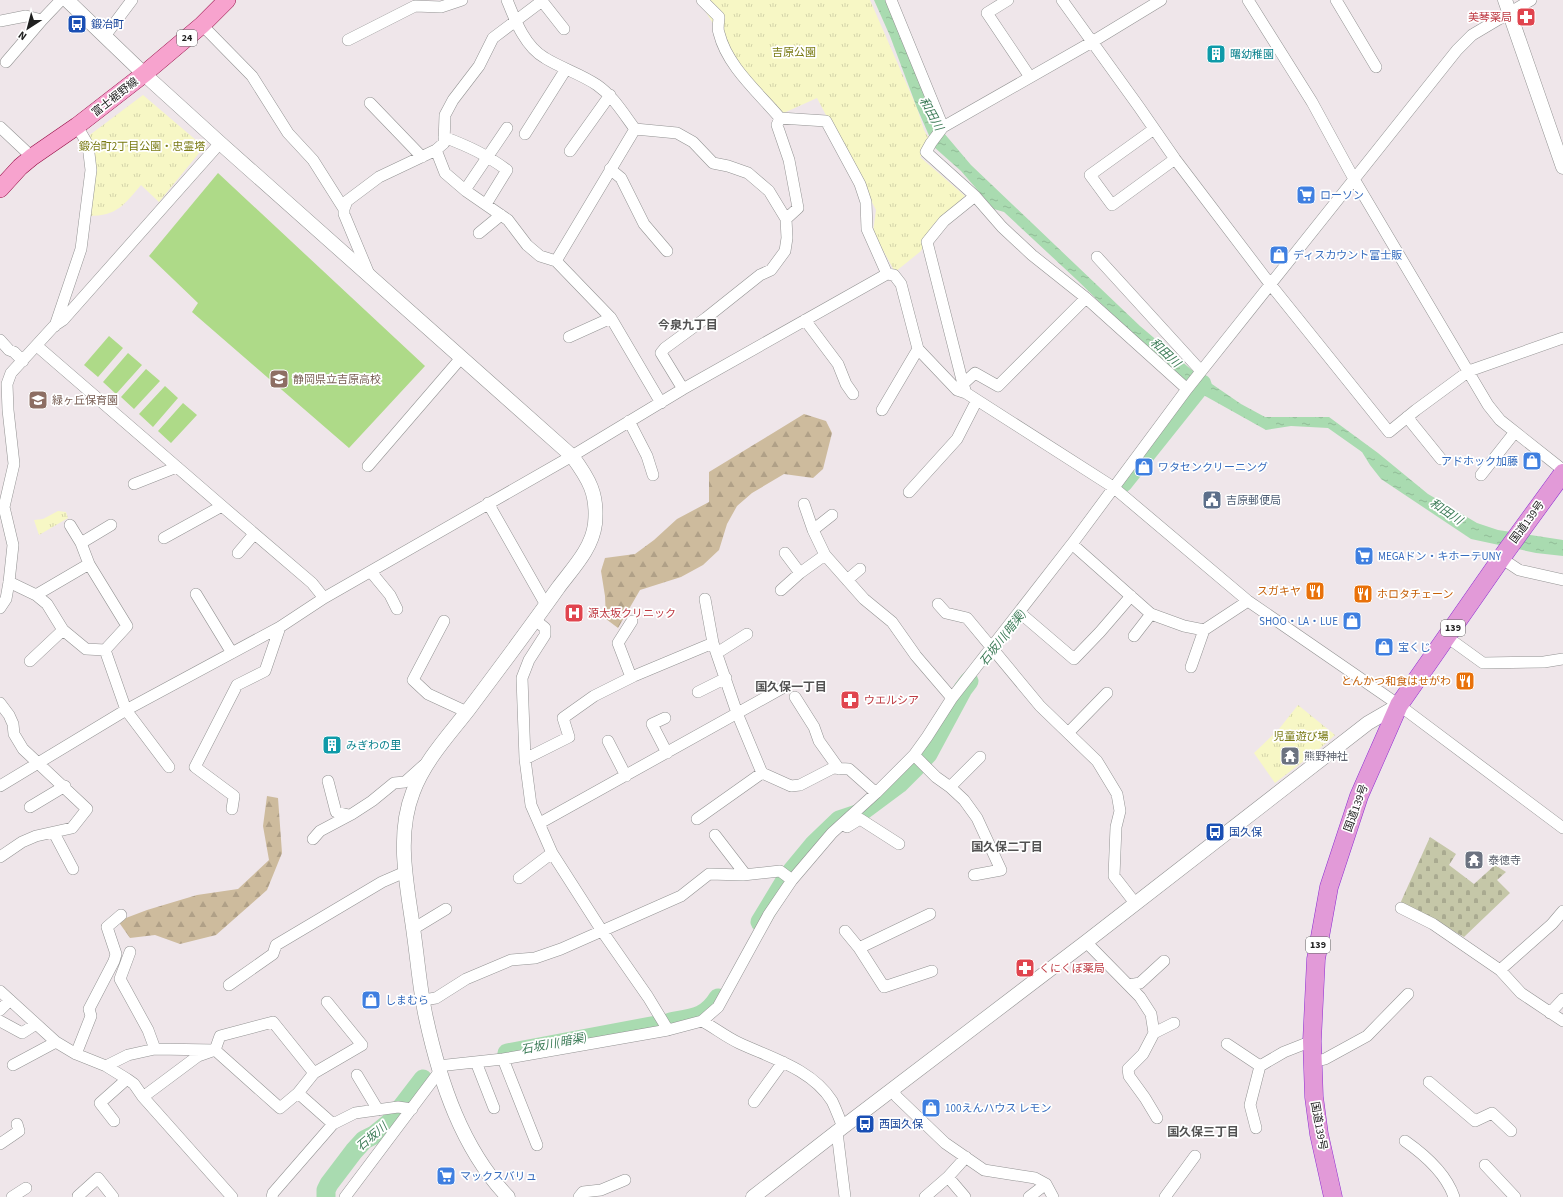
<svg xmlns="http://www.w3.org/2000/svg" width="1563" height="1197" viewBox="0 0 1563 1197" font-family="'Source Sans 3','Noto Sans JP',sans-serif">
<defs>
<pattern id="forest-firs" width="22" height="20" patternUnits="userSpaceOnUse"><rect width="22" height="20" fill="#cdbb9d"/><path d="M5 1l3.5 6h-7zM16 11l3.5 6h-7z" fill="#b0a087"/></pattern>
<pattern id="cemetery-stones" width="16" height="16" patternUnits="userSpaceOnUse"><rect width="16" height="16" fill="#c5c7a8"/><path d="M2 7V4a2 2 0 0 1 4 0v3zM10 15v-3a2 2 0 0 1 4 0v3z" fill="#a9aa90"/></pattern>
<pattern id="park-tufts" width="24" height="20" patternUnits="userSpaceOnUse"><rect width="24" height="20" fill="#f7f7c5"/><path d="M3 7l-1-3M5 7V3M7 7l1-3M15 17l-1-3M17 17v-4M19 17l1-3" fill="none" stroke="#d3d3a9"/></pattern>
<pattern id="water-ripples" width="26" height="14" patternUnits="userSpaceOnUse"><rect width="26" height="14" fill="#a9dbb0"/><path d="M2 4q2-2 4 0t4 0M15 11q2-2 4 0t4 0" fill="none" stroke="#91bc97"/></pattern>
</defs>
<rect width="100%" height="100%" fill="#efe6ea"/>
<path fill="url(#forest-firs)" d="M804,414L826,421L832,433L823,469L813,478L784,474L752,493L737,506L727,524L719,550L703,565L681,577L640,590L618,628L606,619L605,596L601,571L605,558L635,554L654,540L677,519L709,502V472Z
M267,796L278,798L282,853L267,890L216,935L180,944L155,935L130,938L118,921L147,910L197,895L238,889L269,860L263,826Z"/>
<path fill="url(#cemetery-stones)" d="M1430,837L1456,854L1449,865L1474,884L1495,865L1506,872L1497,880L1510,893L1464,937L1418,911L1399,906Z"/>
<path fill="url(#park-tufts)" d="M698,0H870L917,108L924,130L934,147L920,157L965,196L932,226L921,251L895,272L873,232L876,210L817,98L777,116L736,59Z
M143,95L204,147L159,202L141,185C124,205 117,216 89,216L88,138L91,134Z
M58,511L66,512L68,518L39,535L34,520L43,519Z
M1298,705L1335,735L1318,750L1275,783L1254,753L1279,729Z"/>
<path fill="#aeda88" d="M218,173L425,366L349,448L192,312L198,303L149,256Z
M109,336L123,348L98,377L84,365Z
M128,353L142,365L116,394L103,382Z
M146,369L160,381L134,409L121,397Z
M165,386L178,398L153,427L139,414Z
M183,403L197,415L171,443L158,431Z"/>
<path fill="url(#water-ripples)" d="M874,0H887L938,126L971,165L1140,326L1193,371L1241,404L1265,417H1329L1378,453L1428,494L1477,523L1498,530L1563,540V556L1536,553L1471,539L1381,479L1370,465L1362,452L1328,428L1291,426L1266,430L1198,392L1154,355L1077,280L1004,212L994,209L961,171L934,147L917,108L890,36Z"/>
<g fill="none" stroke-linecap="round" stroke-linejoin="round">
<path stroke="#a9dbb0" stroke-width="19" d="M1123,483L1202,384
M790,873L814,844L839,820L860,813L899,784L915,768L928,754L963,689L969,681
M760,922L786,879
M670,1022C692,1018 706,1018 718,998
M507,1053L662,1024
M326,1197V1190L329,1184L354,1151L364,1140L374,1135L390,1122L423,1079"/>
<defs>
<path id="minor" d="M507,0C515,20 525,47 545,58C561,68 581,74 597,85C613,96 623,113 635,129L677,133L693,142L713,163L728,166L748,173L769,191L786,219L787,238L785,251L771,270L760,275L706,318L665,348L661,353L683,389
M702,0L719,17C719,22 717,28 719,33C727,66 758,92 780,118L777,125L789,160L798,208L786,219
M891,0L943,127
M1008,0L987,13L1030,77
M1062,0L1139,107L1175,159L1270,284L1389,432L1416,410L1469,371L1563,338
M1161,0L1092,42L943,127L931,143L926,152L975,196L1002,227L1032,255L1086,298L1187,389
M1248,0L1312,102L1354,179L1488,405L1500,420L1563,470
M1336,0L1376,67
M0,21L26,16L42,20L61,0
M202,25L252,76L288,133L313,160L344,209V214L369,274
M105,36L132,0
M348,40L415,6L441,7L462,0
M6,62L42,20
M370,103L422,157
M780,118L826,121L860,184L866,202L867,229L887,274
M0,127L32,157
M1154,129L1090,175L1112,205L1175,159
M525,134L566,69
M444,137C470,147 485,154 507,170L486,204
M436,150L445,173L466,191L508,220L527,245L540,256L556,261L611,318L661,403
M570,151L610,95
M610,169L621,178L644,224L667,251
M465,190L507,128
M344,209L347,201L379,177L436,150L444,143L445,115L453,100L479,66L493,38L542,1L564,29
M479,233L501,215
M1097,257L1201,371
M556,261L635,129
M805,320L838,364L846,384L853,394
M55,326L81,249L91,170L88,145L77,126
M569,337L611,318
M0,340L9,350L14,352L23,361
M37,346L222,506L312,583L324,598
M963,384L975,373L998,386L1086,298
M966,393L963,384L927,242L944,221L975,196
M882,410L918,349
M1407,417L1441,459
M629,421L647,456L653,475
M368,466L461,358
M1481,475L1515,432
M134,484L177,467
M909,492L957,439L977,400
M488,503L546,605
M804,504L813,530L825,555L864,599L892,622L916,656L952,698
M70,525L81,543L89,564L127,626L105,650
M813,530L832,515
M164,538L222,506
M81,543L111,525
M1072,544L1151,614L1184,626L1204,630L1248,601
M238,553L254,534
M785,553L800,573
M1501,558L1519,570L1563,580
M371,572L390,595L397,609
M847,580L860,569
M9,582L36,595L47,604L63,630L86,649L105,650L126,710L169,767
M781,590L800,573L825,555
M196,594L232,653
M36,595L89,564
M705,599L713,643L737,713L762,773L791,786L800,785L833,768L849,769L876,793
M938,604L946,613L967,618L1040,706L1097,761L1117,794L1120,811L1116,827L1114,876L1135,903
M0,608L6,599L9,582L13,545L4,507L14,464L8,410L7,384L11,373L54,326L63,320L220,143
M1019,612L1074,659L1100,632L1131,596
M535,620L545,628V635L529,660L522,678L525,759L531,805L552,853L602,931L648,997L668,1030
M444,621L413,680L428,694L467,712
M1134,636L1151,614
M1447,637L1483,663L1544,662L1563,659
M717,653L747,634
M30,661L63,630
M1191,667L1204,630
M631,677L618,643L632,621
M698,692L726,678
M795,697L814,727L819,741L839,769
M0,703L9,715L13,724L14,734L23,749L87,809L72,828L36,836L22,842L0,857
M665,718L652,724L667,753
M1068,733L1107,693
M608,741L626,776
M914,755L936,777L950,787L980,757
M525,759L569,737L563,718L594,696L634,676L713,643
M328,781L336,812L349,815
M0,786L126,710L280,627L324,598L572,456L683,389L887,274L894,275L901,284L918,349L957,390L966,393L1113,487L1248,601L1399,705L1563,828
M950,787L964,800L977,818L1001,870L974,875
M30,807L65,786
M232,809L234,796L195,767L237,685L265,671L280,627
M697,819L762,773
M540,823L786,686
M847,827L860,819L899,844
M54,833L73,869
M715,835L745,874
M313,839L320,831L352,814L372,801L394,783L405,782L424,765
M519,878L552,853
M1401,908L1433,924L1500,970L1521,993L1563,1021
M413,929L446,909
M845,931L859,948L884,987L932,971
M1086,942L1140,997L1151,1014L1154,1033L1143,1054L1128,1069L1129,1076L1145,1098L1157,1118
M859,948L930,914
M130,952L120,979L148,1030L155,1049
M1500,970L1552,924L1563,911
M229,985L273,954L276,945L382,882L405,872
M1129,985L1140,983L1164,961
M0,991L56,1042L76,1054L106,1066L127,1079L134,1084L143,1097L232,1197
M423,1000L436,998L466,979L511,960L535,958L561,949L681,896L709,874L743,875L780,871L792,880
M0,1010L10,1000
M1550,1013L1563,999
M0,1021L22,1033L36,1024
M702,1021C715,1028 726,1037 739,1043C771,1058 812,1069 832,1101C836,1109 839,1118 843,1127
M1154,1033L1174,1023
M1227,1044L1260,1066L1250,1105L1256,1128
M76,1054L91,1016L89,1009L114,961L116,954L107,927L121,915
M503,1059L537,1145
M476,1062L494,1108
M1313,1062L1325,1059L1367,1036L1408,994
M13,1065L56,1042
M106,1066L128,1055L155,1049L215,1050L280,1108L298,1093L314,1073L273,1022L220,1036L215,1050L198,1056L143,1097
M438,1066L503,1059L668,1030L702,1021L718,1007L769,914L792,880L832,833L876,793L914,755L927,737L952,698L1072,544L1187,389L1457,50L1472,35L1531,0
M1260,1066L1284,1052L1312,1041
M314,1073L362,1045L327,1002
M357,1075L378,1110
M1429,1082L1475,1121L1492,1113L1511,1131
M892,1090L897,1097L945,1143L984,1170L1035,1178L1046,1184
M298,1093L333,1124
M754,1102L783,1062
M114,1121L100,1103L127,1079
M837,1132L845,1197
M1405,1141C1425,1155 1446,1173 1454,1197
M0,1144L19,1131L17,1124
M1485,1165L1515,1197
M948,1177L965,1197
M12,1197L26,1188
M78,1197V1196L98,1178L113,1197
M272,1197L273,1193L333,1124L355,1113L398,1107L412,1109
M345,1197L439,1072
M579,1197L583,1192L601,1190L625,1180
M925,1197L948,1177L966,1157
M1029,1197L1046,1184L1053,1197
M1165,1197L1195,1156"/>
<path id="tertiary" d="M67,0L144,74L220,143L572,456C589,479 598,494 595,524C592,549 572,569 558,588C529,629 499,669 469,709C449,735 425,760 413,792C395,838 408,888 414,935C418,963 420,991 426,1018C440,1082 462,1149 508,1197
M1505,0L1563,167
M753,1197L843,1127L1086,942L1368,723L1399,705"/>
<path id="primary" d="M0,189L20,167L32,157L77,126L144,74L202,25L227,0"/>
<path id="trunk" d="M1333,1197L1319,1134L1314,1097L1312,1041L1316,959L1329,887L1359,796L1399,705L1507,550L1563,473"/>
</defs>
<use href="#minor" stroke="#939393" stroke-width="12"/>
<use href="#tertiary" stroke="#939393" stroke-width="15"/>
<use href="#primary" stroke="#930841" stroke-width="18"/>
<use href="#trunk" stroke="#8d2ed2" stroke-width="19"/>
<use href="#minor" stroke="#fff" stroke-width="11"/>
<use href="#tertiary" stroke="#fff" stroke-width="14"/>
<use href="#primary" stroke="#f7a3ce" stroke-width="17"/>
<use href="#trunk" stroke="#e29ad8" stroke-width="18"/>
</g>
<defs>
<symbol id="pharmacy-square" viewBox="-11 -11 22 22"><rect x="-9" y="-9" width="18" height="18" rx="4" fill="#e0444e" stroke="#fff"/><path d="M-2-6h4v4h4v4h-4v4h-4v-4h-4v-4h4Z" fill="#fff"/></symbol>
<symbol id="bus-square" viewBox="-11 -11 22 22"><rect x="-9" y="-9" width="18" height="18" rx="4" fill="#1a4fb4" stroke="#fff"/><path d="M-5-6H5V4H4V6H2V4H-2V6H-4V4H-5ZM-3.5-4V0h7V-4ZM-3.5 1.2v1.5H-2V1.2ZM2 1.2v1.5H3.5V1.2Z" fill="#fff"/></symbol>
<symbol id="building-square" viewBox="-11 -11 22 22"><rect x="-9" y="-9" width="18" height="18" rx="4" fill="#0f9aa8" stroke="#fff"/><path d="M-4-6H4V6H1V3H-1V6H-4ZM-2.5-4.3h1.7v1.8h-1.7ZM.8-4.3h1.7v1.8H.8ZM-2.5-1h1.7V.8h-1.7ZM.8-1h1.7V.8H.8Z" fill="#fff"/></symbol>
<symbol id="supermarket-square" viewBox="-11 -11 22 22"><rect x="-9" y="-9" width="18" height="18" rx="4" fill="#3f7fe0" stroke="#fff"/><path d="M-6-5.5h2.5l.6 2H6L4.5 2H-2.5L-4.4-4H-6ZM-1.5 3.2a1.3 1.3 0 1 0 .1 0ZM3 3.2a1.3 1.3 0 1 0 .1 0Z" fill="#fff"/></symbol>
<symbol id="shop-square" viewBox="-11 -11 22 22"><rect x="-9" y="-9" width="18" height="18" rx="4" fill="#3f7fe0" stroke="#fff"/><path d="M-5-2.5h2.3a2.7 3.5 0 0 1 5.4 0H5L5.5 6h-11ZM-1.5-2.5h3a1.5 2.3 0 0 0-3 0Z" fill="#fff"/></symbol>
<symbol id="school-square" viewBox="-11 -11 22 22"><rect x="-9" y="-9" width="18" height="18" rx="4" fill="#8d6e63" stroke="#fff"/><path d="M0-5L7-2L0 1L-7-2ZM-4 1L0 2.5L4 1V4Q0 6-4 4Z" fill="#fff"/></symbol>
<symbol id="civic-square" viewBox="-11 -11 22 22"><rect x="-9" y="-9" width="18" height="18" rx="4" fill="#5c6f8a" stroke="#fff"/><path d="M-.6-6.5H3V-4.5H.6V-3L4-1V1h2V6H-6V1h2V-1L-.6-3ZM-1.2 2.5V6h2.4V2.5Z" fill="#fff"/></symbol>
<symbol id="restaurant-square" viewBox="-11 -11 22 22"><rect x="-9" y="-9" width="18" height="18" rx="4" fill="#e8710a" stroke="#fff"/><path d="M-5-6h1v4h1v-4h1v4h1v-4h1v5L-1.5 .5V6h-2V.5L-5-1ZM5-6V6H3V1.5H1.5Q1.5-4 5-6Z" fill="#fff"/></symbol>
<symbol id="hospital-square" viewBox="-11 -11 22 22"><rect x="-9" y="-9" width="18" height="18" rx="4" fill="#e0444e" stroke="#fff"/><path d="M-5-5h3v3.5h4V-5h3V5h-3V1.5h-4V5h-3Z" fill="#fff"/></symbol>
<symbol id="temple-square" viewBox="-11 -11 22 22"><rect x="-9" y="-9" width="18" height="18" rx="4" fill="#6b7280" stroke="#fff"/><path d="M0-6L5-2H3V0L6.5 2.5H4V6H1.5V3h-3V6H-4V2.5H-6.5L-3 0V-2H-5Z" fill="#fff"/></symbol>
</defs>
<g fill-rule="evenodd">
<use href="#pharmacy-square" x="1515" y="6" width="22" height="22"/>
<use href="#bus-square" x="66" y="13" width="22" height="22"/>
<use href="#building-square" x="1205" y="43" width="22" height="22"/>
<use href="#supermarket-square" x="1295" y="184" width="22" height="22"/>
<use href="#shop-square" x="1268" y="244" width="22" height="22"/>
<use href="#school-square" x="268" y="368" width="22" height="22"/>
<use href="#school-square" x="27" y="389" width="22" height="22"/>
<use href="#shop-square" x="1521" y="450" width="22" height="22"/>
<use href="#shop-square" x="1133" y="456" width="22" height="22"/>
<use href="#civic-square" x="1201" y="489" width="22" height="22"/>
<use href="#supermarket-square" x="1353" y="545" width="22" height="22"/>
<use href="#restaurant-square" x="1304" y="580" width="22" height="22"/>
<use href="#restaurant-square" x="1352" y="583" width="22" height="22"/>
<use href="#hospital-square" x="563" y="602" width="22" height="22"/>
<use href="#shop-square" x="1341" y="610" width="22" height="22"/>
<use href="#shop-square" x="1373" y="636" width="22" height="22"/>
<use href="#restaurant-square" x="1454" y="670" width="22" height="22"/>
<use href="#pharmacy-square" x="839" y="689" width="22" height="22"/>
<use href="#building-square" x="321" y="734" width="22" height="22"/>
<use href="#temple-square" x="1279" y="745" width="22" height="22"/>
<use href="#bus-square" x="1204" y="821" width="22" height="22"/>
<use href="#temple-square" x="1463" y="849" width="22" height="22"/>
<use href="#pharmacy-square" x="1014" y="957" width="22" height="22"/>
<use href="#shop-square" x="360" y="989" width="22" height="22"/>
<use href="#shop-square" x="920" y="1097" width="22" height="22"/>
<use href="#bus-square" x="854" y="1113" width="22" height="22"/>
<use href="#supermarket-square" x="435" y="1165" width="22" height="22"/>
</g>
<g text-anchor="middle" dominant-baseline="central" stroke-width="3.5" stroke-linejoin="round" paint-order="stroke">
<g fill="#fff" stroke="#626262" stroke-width="1">
<rect x="177" y="30" width="20" height="16" rx="3"/>
<rect x="1441" y="620" width="24" height="16" rx="3"/>
<rect x="1306" y="937" width="24" height="16" rx="3"/>
</g>
<g font-size="10" font-weight="bold" fill="#1f1f1f">
<text x="187" y="38">24</text>
<text x="1453" y="628">139</text>
<text x="1318" y="945">139</text>
</g>
<g font-size="11" fill="#be3a42" stroke="#fff" text-anchor="start">
<text x="1512" y="17" text-anchor="end">美琴薬局</text>
<text x="588" y="613">源太坂クリニック</text>
<text x="864" y="700">ウエルシア</text>
<text x="1039" y="968">くにくぼ薬局</text>
</g>
<g font-size="11" fill="#164399" stroke="#fff" text-anchor="start">
<text x="91" y="24">鍛冶町</text>
<text x="1229" y="832">国久保</text>
<text x="879" y="1124">西国久保</text>
</g>
<g font-size="11" fill="#787911" stroke="#fff">
<text x="794" y="52">吉原公園</text>
<text x="142" y="146">鍛冶町2丁目公園・忠霊塔</text>
<text x="1301" y="736">児童遊び場</text>
</g>
<g font-size="11" fill="#0d838f" stroke="#fff" text-anchor="start">
<text x="1230" y="54">曙幼稚園</text>
<text x="346" y="745">みぎわの里</text>
</g>
<g font-size="11" fill="#1f1f1f" stroke="#fff">
<text transform="translate(115 97) rotate(-38)">富士裾野線</text>
<text transform="translate(1527 522) rotate(-54)">国道139号</text>
<text transform="translate(1356 808) rotate(-70)">国道139号</text>
<text transform="translate(1319 1126) rotate(80)">国道139号</text>
</g>
<g font-size="11" fill="#366cbe" stroke="#fff" text-anchor="start">
<text x="1320" y="195">ローソン</text>
<text x="1293" y="255">ディスカウント富士販</text>
<text x="1518" y="461" text-anchor="end">アドホック加藤</text>
<text x="1158" y="467">ワタセンクリーニング</text>
<text x="1378" y="556">MEGAドン・キホーテUNY</text>
<text x="1338" y="621" text-anchor="end">SHOO・LA・LUE</text>
<text x="1398" y="647">宝くじ</text>
<text x="385" y="1000">しまむら</text>
<text x="945" y="1108">100えんハウス レモン</text>
<text x="460" y="1176">マックスバリュ</text>
</g>
<g font-size="11" fill="#785e54" stroke="#fff" text-anchor="start">
<text x="293" y="379">静岡県立吉原高校</text>
<text x="52" y="400">緑ヶ丘保育園</text>
</g>
<g font-size="11" fill="#4e5e75" stroke="#fff" text-anchor="start">
<text x="1226" y="500">吉原郵便局</text>
</g>
<g font-size="11" fill="#c56008" stroke="#fff" text-anchor="end">
<text x="1301" y="591">スガキヤ</text>
<text x="1377" y="594" text-anchor="start">ホロタチェーン</text>
<text x="1451" y="681">とんかつ和食はせがわ</text>
</g>
<g font-size="11" fill="#5b616d" stroke="#fff" text-anchor="start">
<text x="1304" y="756">熊野神社</text>
<text x="1488" y="860">泰徳寺</text>
</g>
<g font-size="12" font-style="italic" fill="#3d7c58" stroke="#fff">
<text transform="translate(931 114) rotate(61)">和田川</text>
<text transform="translate(1165 353) rotate(43)">和田川</text>
<text transform="translate(1446 512) rotate(34)">和田川</text>
<text transform="translate(1003 638) rotate(-52)">石坂川(暗渠)</text>
<text transform="translate(554 1044) rotate(-11)">石坂川(暗渠)</text>
<text transform="translate(372 1137) rotate(-40)">石坂川</text>
</g>
<g font-size="12" font-weight="bold" fill="#525252" stroke="#fff">
<text x="688" y="325">今泉九丁目</text>
<text x="791" y="687">国久保一丁目</text>
<text x="1007" y="847">国久保二丁目</text>
<text x="1203" y="1132">国久保三丁目</text>
</g>
</g>
<g transform="translate(28 28) rotate(216)" stroke="#ffffff" stroke-width="3" paint-order="stroke">
<path d="M0-3L7 15L0 10L-7 15Z" fill="#1f1f1f"/>
<text y="-6" font-size="11" font-weight="bold" text-anchor="middle" fill="#1f1f1f">N</text>
</g>
</svg>
